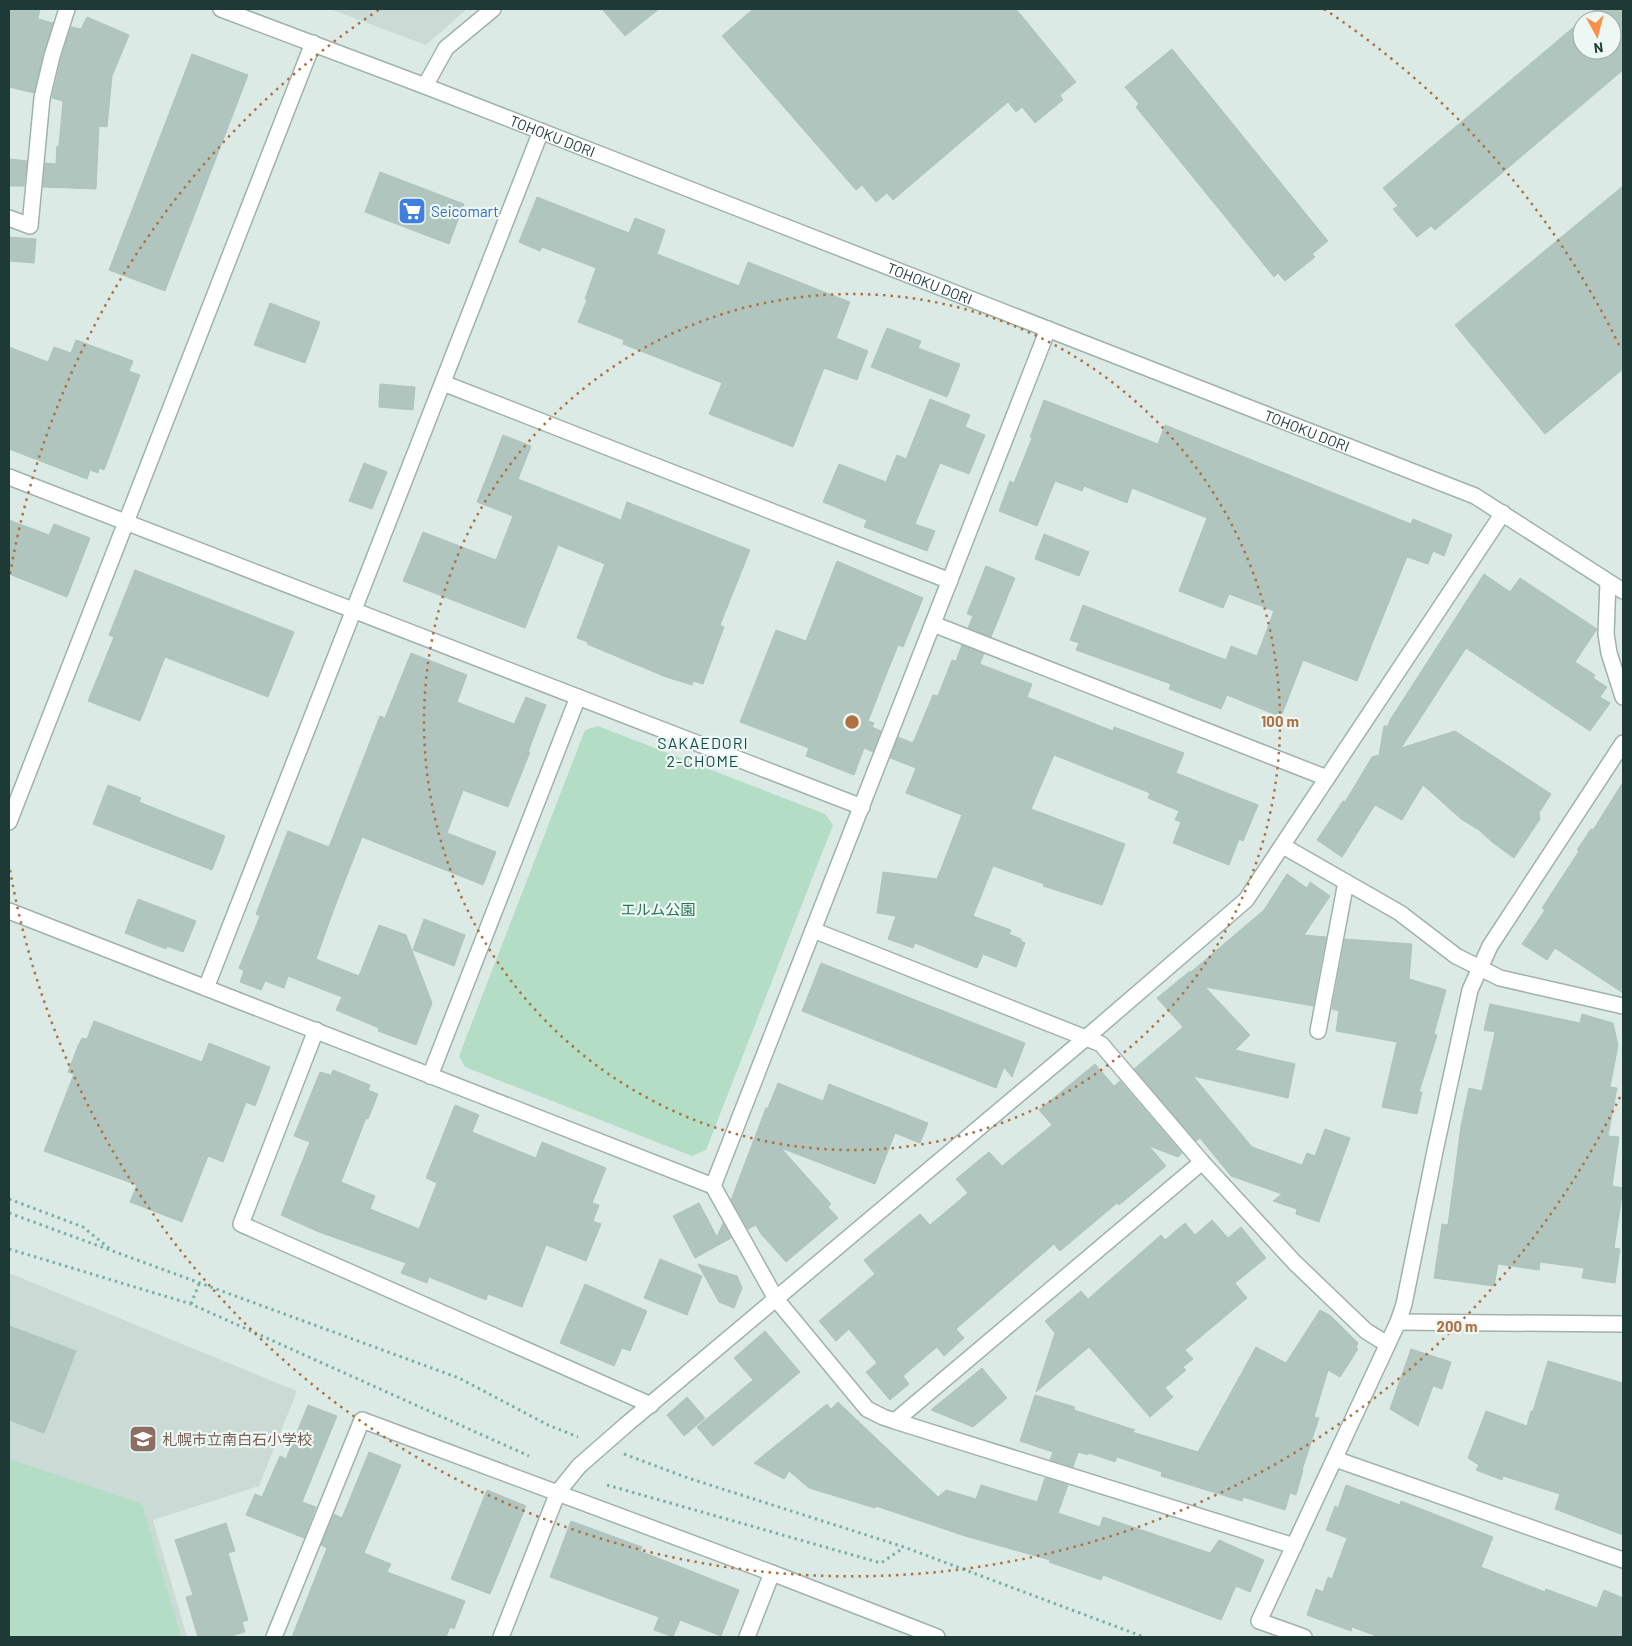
<svg xmlns="http://www.w3.org/2000/svg" width="1632" height="1646" viewBox="0 0 1632 1646" font-family="Barlow,'Noto Sans JP',sans-serif">
<rect width="100%" height="100%" fill="#dceae6"/>
<path fill="#cadad5" d="M330,9H467L426,45Z
M9,1273L297,1391L259,1486L153,1520L187,1637H9Z"/>
<path fill="#b3ddc5" d="M598,726L825,814L833,825L706,1150L692,1156L465,1067L459,1056L585,730Z
M9,1459L142,1504L181,1637H9Z"/>
<path fill="#b1c5bf" stroke="#aec4be" d="M9,9H40L38,19L53,23L43,54L34,93L9,87Z
M602,9H659L625,36Z
M753,9H1016L1076,82L1060,95L1063,100L1035,123L1022,107L1016,112L1008,102L893,200L887,193L876,202L862,185L856,190L722,36Z
M1596,9H1623V70L1435,230L1431,226L1417,237L1393,209L1398,206L1383,188L1582,20V50H1612V20H1582Z
M87,17L129,35L112,76L107,127L99,126L96,189L43,187L45,163L56,164L57,146H59L63,101L52,98L61,59L71,27L81,29Z
M1172,49L1328,241L1312,254L1315,257L1285,281L1278,273L1274,277L1136,107L1139,104L1125,87Z
M192,54L248,75L165,291L109,270Z
M9,159L27,161L24,186H9Z
M380,172L464,204L449,244L365,212Z
M1623,186V369L1545,434L1455,325Z
M537,197L629,233L635,218L665,230L657,254L739,286L748,262L850,302L836,338L868,351L857,380L824,368L793,447L709,414L722,383L623,344L624,340L578,322L587,300L585,299L596,268L542,247L540,251L519,242Z
M9,237L36,239L34,263L9,261Z
M270,303L320,322L305,363L254,345Z
M887,328L921,341L918,348L960,364L947,397L871,367Z
M76,340L133,361L129,371L140,375L104,470L99,468L98,473L90,470L87,479L9,449V347L48,362L54,347L71,353Z
M380,384L415,387L413,410L379,407Z
M930,399L970,415L965,427L985,435L969,474L940,463L915,524L935,531L927,551L864,527L867,520L823,502L839,464L886,482L897,455L906,459Z
M1044,400L1158,444L1165,425L1411,524L1413,519L1452,535L1444,556L1433,551L1428,564L1407,557L1357,681L1303,660L1281,717L1227,695L1221,709L1169,689L1171,684L1076,650L1079,643L1070,640L1083,605L1226,660L1231,646L1257,656L1274,611L1229,594L1223,608L1179,591L1207,518L1132,488L1127,503L1084,486L1082,491L1055,481L1037,526L999,511L1010,481L1014,483L1032,438L1030,437Z
M503,435L531,446L518,479L621,520L627,502L750,550L720,625L724,627L703,684L693,681L692,685L666,677L587,644L588,642L577,638L605,564L558,545L525,628L403,581L423,532L496,560L513,516L477,502Z
M364,463L387,472L372,509L349,501Z
M9,520L49,535L54,524L90,538L67,597L9,574Z
M1044,534L1089,552L1079,576L1035,559Z
M837,561L923,598L903,647L898,645L868,721L874,723L872,727L881,731L873,752L864,748L854,775L806,756L809,748L740,722L776,630L806,641Z
M986,566L1015,578L991,637L968,628L973,616L967,614Z
M135,570L294,632L268,697L165,657L140,721L88,701L114,637L109,635Z
M1484,574L1510,592L1520,578L1597,629L1575,662L1595,675L1593,678L1607,687L1600,697L1610,703L1590,731L1466,648L1401,748L1455,731L1551,794L1539,813L1540,819L1514,858L1492,842L1479,830L1461,819L1423,785L1402,820L1375,805L1342,857L1317,840L1343,801L1345,802L1372,757L1379,755L1384,726H1388L1390,720Z
M962,645L984,654L980,663L982,665L1032,684L1027,697L1113,731L1114,727L1184,753L1176,773L1258,805L1243,841L1239,839L1229,865L1173,843L1181,822L1175,820L1179,811L1148,798L1150,793L1054,755L1031,809L1125,844L1102,905L1043,886L1044,884L993,866L973,916L1011,930L1009,934L1021,939V941L1025,943L1016,967L983,954L977,968L915,943L913,948L888,939L896,916L877,913L883,872L937,879L962,815L906,793L916,768L890,758L898,737L913,743L933,695L938,696L952,660L956,661Z
M411,653L467,675L457,702L514,724L526,697L546,705L528,752H530L508,807L463,790L447,833L496,852L483,885L362,837L335,906L316,959L359,976L379,925L406,935L432,1003L416,1045L378,1031L379,1028L336,1010L342,997L288,976L284,988L265,981L261,990L240,982L244,971L239,968L260,916L256,914L288,831L329,847L380,716L385,718Z
M1623,782V993L1555,948L1547,960L1522,944L1545,910L1542,908L1579,851L1577,850L1591,829L1593,830Z
M108,785L141,798L139,802L225,836L212,870L93,824Z
M1287,874L1307,888L1310,882L1330,896L1304,935L1326,937L1313,1006L1205,987L1250,1035L1235,1050L1295,1064L1288,1098L1193,1076L1252,1147L1302,1165L1307,1153L1315,1156L1325,1129L1350,1138L1319,1222L1296,1214L1297,1209L1273,1201L1282,1194L1231,1176L1200,1138L1196,1141L1134,1069L1183,1027L1157,998L1190,971L1191,972L1264,910Z
M138,899L196,921L183,952L167,946L166,949L125,933Z
M424,919L465,935L454,966L413,950Z
M1345,939L1412,944L1409,979L1446,990L1434,1034L1437,1035L1419,1092H1422L1417,1114L1382,1107L1397,1042L1336,1031L1339,1011L1332,1009Z
M821,963L1025,1043L1012,1077L1004,1067L996,1088L802,1011Z
M1490,1004L1580,1023L1582,1014L1613,1023L1618,1045L1610,1087L1617,1088L1608,1136L1619,1137L1612,1186L1623,1188L1614,1248L1620,1249L1615,1283L1582,1278L1584,1268L1540,1262L1539,1270L1498,1264L1494,1286L1434,1278L1442,1224L1448,1225L1461,1126L1469,1088L1482,1091L1495,1032L1484,1030Z
M94,1021L202,1062L209,1043L270,1067L255,1106L246,1102L223,1162L208,1156L182,1222L130,1202L137,1185L44,1151L74,1074L68,1072L78,1046L82,1038L87,1039Z
M1095,1064L1114,1086L1120,1081L1182,1153L1178,1157L1149,1146L1166,1166L1119,1205L1117,1203L1060,1251L1054,1244L956,1329L964,1338L944,1356L937,1347L903,1376L909,1384L890,1400L866,1372L877,1363L849,1329L836,1341L819,1321L875,1274L864,1260L920,1214L930,1225L968,1193L956,1179L989,1152L1002,1166L1052,1125L1039,1110Z
M333,1070L370,1085L368,1090L378,1094L368,1119L366,1118L341,1182L375,1196L370,1209L419,1229L437,1183L426,1178L455,1105L479,1115L472,1132L536,1158L542,1142L606,1168L592,1203L599,1205L593,1221L601,1224L586,1261L546,1245L522,1307L488,1294L486,1300L429,1277L427,1283L401,1273L406,1263L319,1232L281,1215L310,1142L294,1136L320,1072L331,1075Z
M778,1083L823,1101L829,1084L928,1123L920,1143L895,1133L875,1184L781,1148L831,1204L828,1207L838,1218L786,1262L761,1234L756,1225L748,1229L731,1200L766,1108H768Z
M699,1203L717,1237L723,1223L731,1238L695,1258L673,1216Z
M1212,1220L1228,1238L1241,1227L1266,1258L1235,1283L1247,1298L1185,1350L1193,1359L1183,1367L1186,1370L1165,1388L1173,1397L1150,1417L1089,1347L1036,1392L1055,1333L1045,1321L1081,1291L1088,1299L1161,1235L1165,1240L1185,1223L1195,1235Z
M660,1259L702,1276L687,1315L644,1298Z
M698,1264L737,1276L742,1288L734,1308L719,1302Z
M585,1284L647,1311L630,1351L622,1348L614,1366L560,1343Z
M1320,1310L1331,1316L1358,1343L1356,1347L1358,1349L1340,1377L1328,1370L1314,1417L1319,1418L1302,1470H1303L1296,1495L1290,1493L1285,1510L1243,1497L1242,1501L1161,1476L1162,1472L1117,1457L1115,1462L1089,1453L1088,1455L1078,1452L1073,1467L1050,1460L1053,1452L1020,1441L1035,1395L1075,1407L1074,1410L1135,1430L1132,1432L1198,1452L1256,1347L1286,1363Z
M9,1326L76,1351L44,1433L9,1420Z
M765,1331L800,1372L713,1446L697,1427L753,1380L734,1358Z
M1411,1349L1451,1362L1442,1389L1433,1386L1418,1426L1390,1409Z
M1548,1361L1623,1383V1535L1555,1509L1560,1494L1503,1476L1502,1480L1476,1470L1479,1465L1468,1458L1486,1411L1527,1426L1531,1411H1533Z
M982,1368L1007,1398L973,1427L931,1410Z
M687,1397L705,1418L684,1436L667,1415Z
M838,1402L938,1497L946,1490L976,1499L981,1485L1037,1502L1045,1478L1068,1485L1058,1513L1100,1527L1103,1517L1210,1553L1219,1540L1264,1560L1250,1592L1236,1586L1221,1620L1103,1575L1101,1580L1049,1562L1050,1560L965,1536L876,1506L875,1508L809,1488L789,1471L784,1479L754,1463L827,1404L831,1409Z
M308,1405L337,1416L302,1502L316,1507L304,1538L246,1515L255,1494L262,1497L280,1456L286,1459Z
M369,1452L401,1465L364,1553L391,1564L387,1572L465,1601L454,1629L450,1627L446,1637H292L327,1548L321,1545L334,1514L342,1518Z
M1346,1485L1400,1505L1401,1501L1493,1537L1481,1567L1545,1592L1546,1589L1597,1608L1604,1590L1623,1598V1637H1379L1352,1627L1351,1631L1307,1615L1316,1589L1323,1592L1328,1577L1332,1579L1347,1538L1326,1530L1335,1506L1338,1508Z
M487,1490L526,1506L490,1594L451,1579Z
M571,1521L642,1547L640,1551L739,1590L721,1636L680,1620L673,1637L654,1630L659,1617L550,1577Z
M226,1523L235,1551L228,1553L248,1620L242,1622L245,1632L228,1637H198L186,1597L193,1595L175,1540Z"/>
<g fill="none" stroke-linecap="round" stroke-linejoin="round">
<defs>
<g id="minor">
<path id="s1" d="M221,9L425,86L1475,496L1623,591"/>
<path d="M425,86L446,48L493,9"/>
<path d="M9,218L30,226L42,98L52,56L67,9"/>
<path d="M443,383L950,581"/>
<path d="M9,477L862,807"/>
<path d="M1608,582L1606,634L1609,653L1623,697"/>
<path d="M933,624L1327,778"/>
<path d="M9,822L313,43"/>
<path d="M1283,846L1400,913L1456,956L1500,978L1623,1006"/>
<path d="M9,911L713,1186L776,1299L867,1409L883,1417L895,1421"/>
<path d="M813,930L1101,1044L1202,1162L1295,1263L1366,1331L1387,1344"/>
<path d="M206,988L541,131"/>
<path d="M316,1030L241,1224L651,1405"/>
<path d="M1318,1031L1346,882"/>
<path d="M430,1076L578,697"/>
<path d="M1202,1162L895,1421L1294,1546"/>
<path d="M713,1186L1048,329"/>
<path d="M1398,1322L1623,1324"/>
<path d="M627,1424L1087,1037L1246,900L1503,513"/>
<path d="M1335,1459L1623,1560"/>
<path d="M274,1637L362,1420L772,1573L937,1637"/>
<path d="M501,1637L558,1492L579,1466"/>
<path d="M747,1637L772,1573"/>
<path d="M1304,1637L1259,1621L1398,1322L1404,1304L1435,1151L1470,990L1490,946L1623,743"/>
</g>
</defs>
<use href="#minor" stroke="#9fb2ae" stroke-width="18"/>
<path stroke="#7ab0a7" stroke-width="3" stroke-dasharray="2.5 4" stroke-linecap="butt" d="M9,1199L83,1227L110,1249
M9,1213L459,1378L548,1425L578,1437
M9,1249L191,1304L529,1456
M191,1304L199,1284
M624,1454L688,1478L904,1547L1144,1637
M607,1485L881,1563L903,1548"/>
<use href="#minor" stroke="#fff" stroke-width="15"/>
<defs>
<path id="minor-bridge" d="M579,1466L627,1424"/>
</defs>
<use href="#minor-bridge" stroke="#9fb2ae" stroke-width="18" stroke-linecap="butt"/>
<use href="#minor-bridge" stroke="#fff" stroke-width="15"/>
</g>
<g fill="none" stroke="#ae7142" stroke-width="2.5" stroke-dasharray="2.5 5">
<circle cx="852" cy="722" r="428"/>
<path d="M1620 1097A855 855 0 0 1 10 870M10 574A855 855 0 0 1 380 9M1324 9A855 855 0 0 1 1620 347"/>
</g>
<defs>
<symbol id="supermarket-square" viewBox="-11 -11 22 22"><rect x="-9" y="-9" width="18" height="18" rx="4" fill="#3f7fe0" stroke="#edf7f3"/><path d="M-6-5.5h2.5l.6 2H6L4.5 2H-2.5L-4.4-4H-6ZM-1.5 3.2a1.3 1.3 0 1 0 .1 0ZM3 3.2a1.3 1.3 0 1 0 .1 0Z" fill="#fff"/></symbol>
<symbol id="school-square" viewBox="-11 -11 22 22"><rect x="-9" y="-9" width="18" height="18" rx="4" fill="#8d6e63" stroke="#edf7f3"/><path d="M0-5L7-2L0 1L-7-2ZM-4 1L0 2.5L4 1V4Q0 6-4 4Z" fill="#fff"/></symbol>
</defs>
<g fill-rule="evenodd">
<use href="#supermarket-square" x="396" y="195" width="32" height="32"/>
<use href="#school-square" x="127" y="1423" width="32" height="32"/>
</g>
<g text-anchor="middle" dominant-baseline="central" stroke-width="4.5" stroke-linejoin="round" paint-order="stroke">
<g font-size="15" fill="#1d3a36" stroke="#edf7f3">
<text stroke="none"><textPath href="#s1" startOffset="355">TOHOKU DORI</textPath></text>
<text stroke="none"><textPath href="#s1" startOffset="760">TOHOKU DORI</textPath></text>
<text stroke="none"><textPath href="#s1" startOffset="1165">TOHOKU DORI</textPath></text>
</g>
<g font-size="15" fill="#366cbe" stroke="#edf7f3" text-anchor="start">
<text x="431" y="211">Seicomart</text>
</g>
<g font-size="15" fill="#25734f" stroke="#edf7f3">
<text x="658" y="909">エルム公園</text>
</g>
<g font-size="15" fill="#785e54" stroke="#edf7f3" text-anchor="start">
<text x="162" y="1439">札幌市立南白石小学校</text>
</g>
<g font-size="16" letter-spacing="1" fill="#184d48" stroke="#edf7f3">
<text x="703" y="742">SAKAEDORI<tspan x="703" dy="18">2-CHOME</tspan></text>
</g>
</g>
<circle cx="852" cy="722" r="8" fill="#ae7142" stroke="#edf7f3" stroke-width="2.5"/>
<g font-size="15" text-anchor="middle" font-weight="bold" fill="#ae7142" stroke="#edf7f3" stroke-width="4.5" stroke-linejoin="round" paint-order="stroke">
<text x="1280" y="727">100 m</text>
<text x="1457" y="1332">200 m</text>
</g>
<rect width="1632" height="1646" fill="none" stroke="#1d3a36" stroke-width="20"/>
<g transform="translate(1597 35) rotate(173)"><circle r="24" fill="#edf7f3" stroke="#9aaba7"/>
<path d="M0-4L9 19L0 12L-9 19Z" fill="#fc8f48"/>
<text y="-8" font-size="14" font-weight="bold" text-anchor="middle" fill="#1d3a36">N</text>
</g>
</svg>
